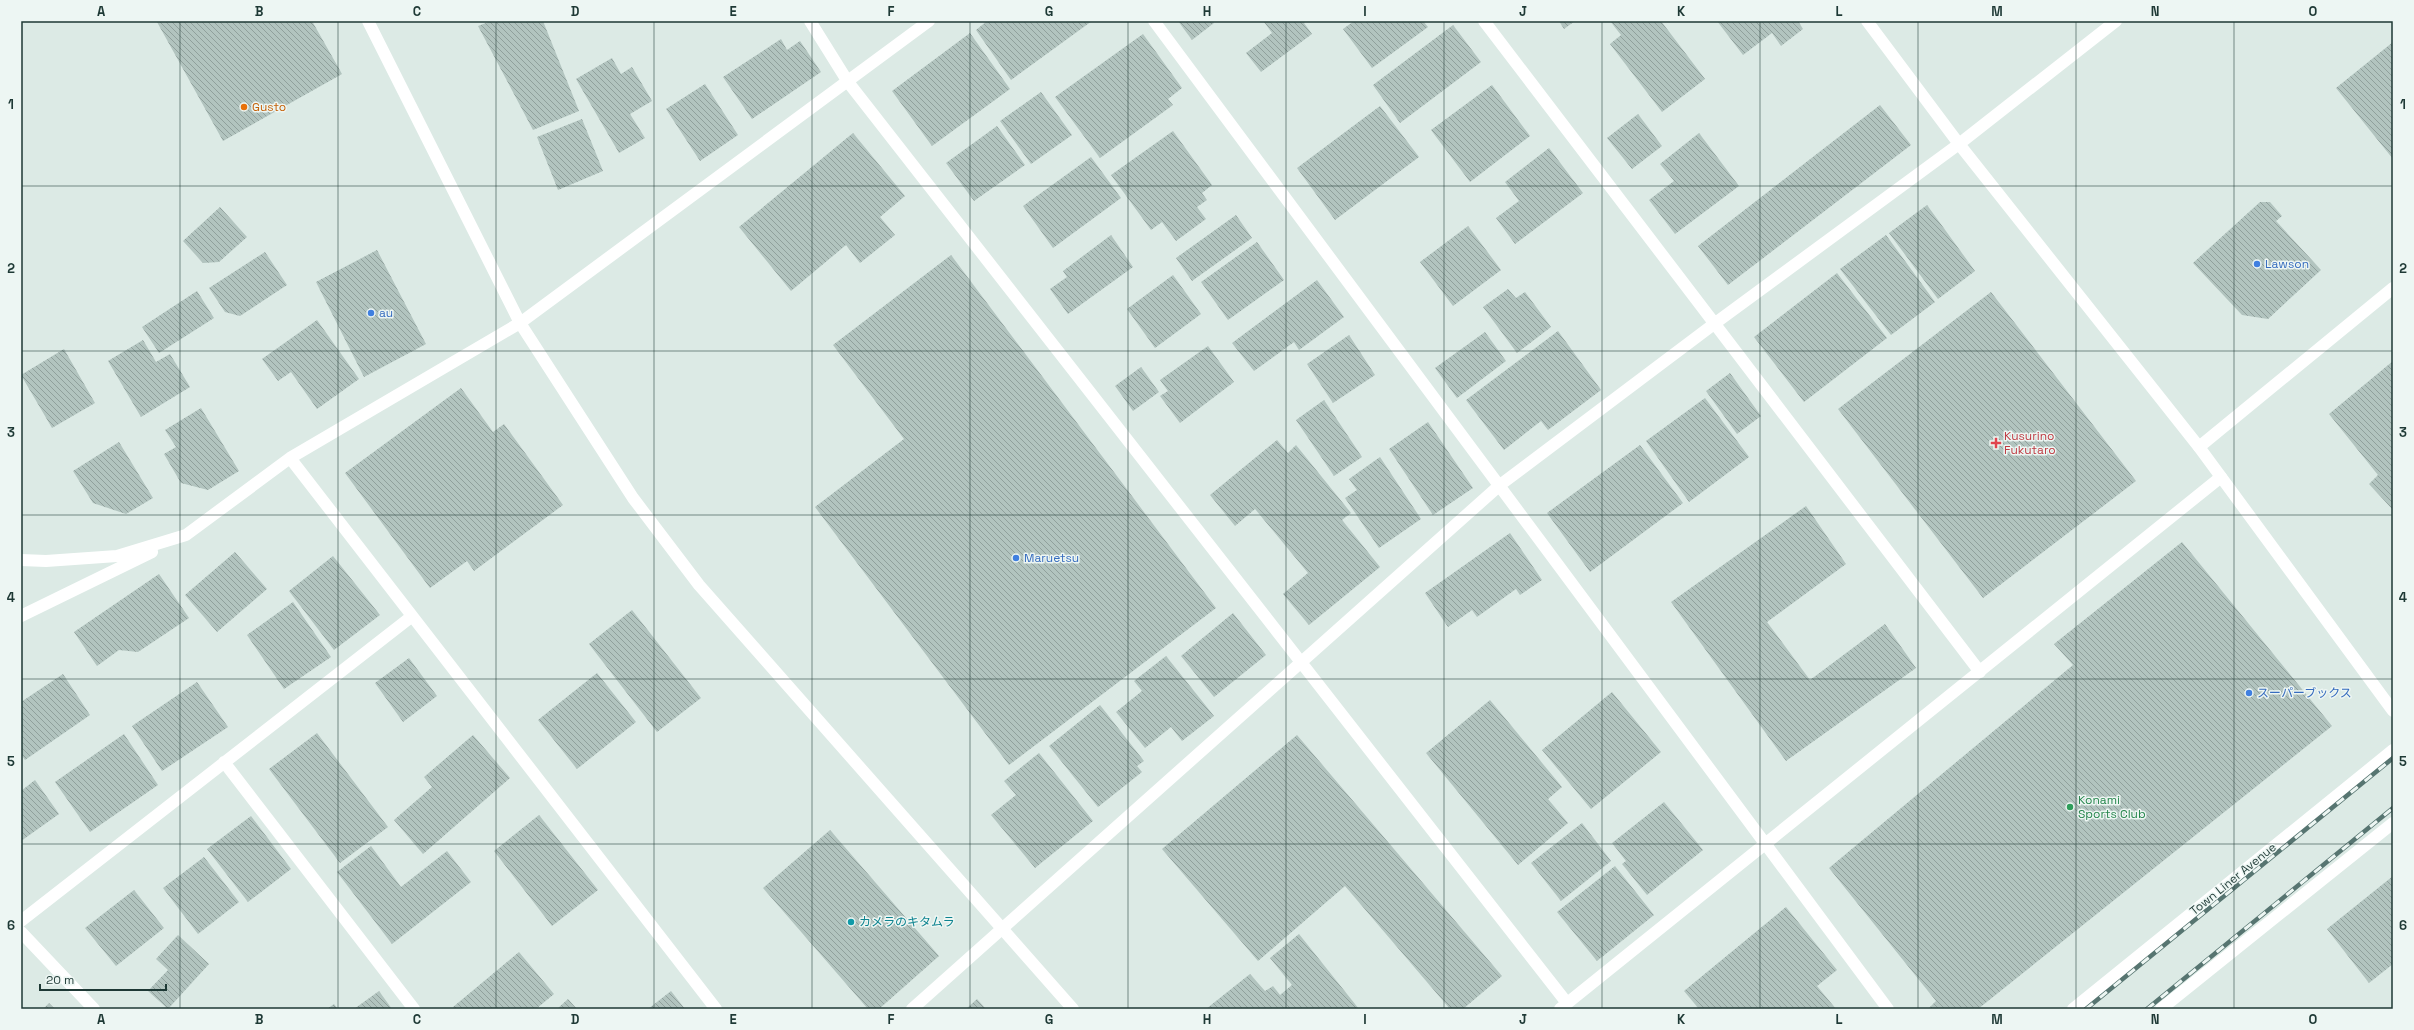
<svg xmlns="http://www.w3.org/2000/svg" width="2414" height="1030" viewBox="0 0 2414 1030" font-family="'Space Grotesk','Noto Sans JP',sans-serif">
<defs>
<pattern id="building-back-hatch" width="6" height="6" patternUnits="userSpaceOnUse"><rect width="6" height="6" fill="#b2c4bf"/><path d="M-1 5l2 2M0 0l6 6M5-1l2 2" fill="none" stroke="#90a09c"/></pattern>
</defs>
<rect width="100%" height="100%" fill="#dceae5"/>
<path fill="url(#building-back-hatch)" d="M159,21H312L342,74L223,141L157,22Z
M491,21H543L579,111L533,130L478,26Z
M987,21H1092L1011,80L976,30Z
M1178,21H1213L1214,23L1192,40Z
M1266,21H1306L1304,23L1312,34L1261,72L1246,53L1272,33L1264,22Z
M1354,21H1423L1428,27L1372,68L1343,29Z
M1559,21H1575L1564,29Z
M1610,21H1661L1705,79L1662,112L1610,44L1621,35Z
M1717,21H1798L1803,29L1781,46L1772,33L1743,55Z
M1453,25L1481,62L1400,123L1373,85Z
M970,33L1010,89L932,146L892,91Z
M1143,34L1182,88L1168,99L1173,105L1100,158L1055,97Z
M781,39L787,50L800,41L821,72L752,119L723,77Z
M2393,42V159L2336,88Z
M612,58L621,74L632,67L652,101L630,114L645,138L619,153L576,79Z
M705,84L738,135L700,161L666,109Z
M1492,85L1530,136L1470,182L1431,130Z
M1041,92L1072,135L1031,164L1000,121Z
M1880,105L1911,145L1728,285L1698,246Z
M1380,106L1419,157L1335,220L1297,168Z
M1638,114L1662,146L1632,169L1607,138Z
M582,119L603,171L558,190L537,137Z
M997,126L1025,165L974,201L946,163Z
M1173,131L1212,185L1202,193L1207,200L1197,207L1206,219L1176,241L1162,222L1151,230L1111,175Z
M853,133L905,196L880,217L895,235L860,263L846,245L791,291L739,227Z
M1699,133L1739,186L1675,234L1649,200L1674,181L1660,164Z
M1549,148L1583,193L1515,244L1496,218L1519,201L1505,182Z
M1091,157L1121,198L1053,248L1023,206Z
M2260,202H2270L2282,216L2276,221L2321,270L2268,319L2242,315L2193,263Z
M1927,205L1975,271L1938,299L1889,233Z
M220,207L247,237L219,262L203,263L183,241Z
M1236,215L1252,238L1192,281L1176,258Z
M1468,226L1501,270L1453,306L1420,262Z
M1111,235L1133,267L1068,314L1050,289L1067,277L1063,271Z
M1886,235L1935,302L1891,335L1840,269Z
M1257,242L1284,280L1228,320L1201,282Z
M377,250L426,344L364,377L316,282Z
M265,252L287,285L240,316L225,312L209,288Z
M951,255L1216,608L1009,765L815,507L904,439L833,345Z
M1837,273L1887,338L1804,402L1754,337Z
M1173,275L1201,314L1155,348L1127,309Z
M1317,280L1344,317L1299,350L1294,342L1254,371L1232,343Z
M1508,289L1516,298L1525,292L1551,327L1517,353L1483,307Z
M197,291L214,318L159,353L142,327Z
M1991,292L2136,481L1983,598L1838,409Z
M317,320L359,379L317,409L291,372L278,381L262,359Z
M1558,331L1601,390L1548,430L1541,421L1504,450L1466,400Z
M1485,332L1506,361L1457,398L1435,368Z
M1349,335L1375,375L1333,403L1307,364Z
M143,340L156,362L170,354L190,387L141,417L108,361Z
M1208,346L1234,382L1180,423L1160,396L1168,391L1160,380Z
M64,349L95,403L52,428L21,375Z
M2393,361V510L2369,484L2378,475L2329,414Z
M1141,367L1159,392L1133,411L1115,386Z
M1730,373L1761,416L1737,434L1706,391Z
M461,388L493,432L504,424L563,505L474,571L467,561L430,588L345,473Z
M1705,398L1749,457L1689,502L1646,441Z
M1324,400L1362,457L1334,476L1296,420Z
M201,408L239,471L208,490L181,483L164,454L176,447L165,430Z
M1428,422L1473,488L1433,515L1389,449Z
M1277,440L1288,453L1296,445L1351,513L1342,520L1380,567L1309,625L1283,594L1308,573L1255,509L1235,526L1210,495Z
M119,442L153,498L126,514L93,503L73,471Z
M1640,445L1683,503L1590,572L1547,513Z
M1380,457L1421,519L1379,548L1345,498L1357,490L1349,479Z
M1806,506L1846,564L1767,622L1810,680L1885,624L1916,668L1786,761L1671,602Z
M1510,533L1542,580L1520,595L1516,589L1477,617L1472,610L1448,627L1425,593Z
M2182,542L2332,726L1978,1009H1928L1936,1001L1829,868L2073,665L2054,644Z
M235,552L267,589L217,632L185,595Z
M333,556L380,615L334,650L289,591Z
M159,574L189,618L138,652L119,650L97,666L74,632Z
M293,602L331,657L284,689L247,635Z
M632,610L701,698L657,732L589,644Z
M1233,613L1266,655L1214,697L1181,656Z
M1166,656L1214,716L1182,741L1171,727L1145,748L1116,712L1142,691L1134,681Z
M409,658L437,696L403,722L375,683Z
M597,673L636,722L577,769L538,720Z
M63,674L90,715L25,760L21,754V702Z
M197,682L228,727L162,771L132,726Z
M1612,692L1661,752L1591,809L1542,750Z
M1490,700L1562,787L1548,799L1568,823L1518,865L1426,753Z
M1100,705L1144,761L1137,766L1142,772L1098,807L1049,746Z
M317,733L388,827L340,863L269,769Z
M124,734L158,785L90,832L55,782Z
M473,735L510,778L423,854L394,820L432,787L424,777Z
M1297,735L1502,976L1463,1009H1450L1345,886L1258,961L1162,849Z
M1039,753L1093,821L1035,868L991,815L1016,795L1004,781Z
M35,780L59,814L21,841V791Z
M1664,802L1703,850L1647,895L1622,864L1626,861L1612,843Z
M539,815L598,890L552,926L494,851Z
M251,816L291,869L248,902L207,849Z
M1582,823L1611,861L1561,901L1531,863Z
M830,830L939,956L879,1009H868L763,888Z
M371,846L401,887L447,851L471,882L392,944L337,872Z
M204,857L239,902L198,934L163,888Z
M1615,866L1654,915L1597,961L1557,912Z
M2393,876V964L2369,983L2327,929Z
M134,890L164,928L116,966L85,928Z
M1786,907L1837,970L1817,986L1836,1009H1699L1684,991Z
M1299,934L1359,1009H1206L1250,974L1265,991L1273,986L1280,995L1292,985L1270,958Z
M178,935L209,964L168,1009L148,991L168,970L156,959Z
M519,952L554,994L536,1009H454L453,1007Z
M379,991L392,1009H354Z
M671,991L685,1009H648Z
M568,999L577,1009H557Z
M977,999L986,1009H966Z
M49,1003L55,1009H43Z
M334,1004L338,1009H327Z"/>
<g fill="none" stroke-linecap="round" stroke-linejoin="round">
<path stroke="#fff" stroke-width="12" d="M810,21L848,82L1567,1003
M1154,21L1888,1009
M1484,21L1980,672
M2199,447L2393,288
M290,458L716,1009
M21,560L46,561L117,556L186,535L290,458L520,323L929,21
M21,616L152,552
M224,762L414,1009
M21,921L411,617
M21,932L94,1009
M912,1009L1500,485L1714,324L1959,144L2116,21
M1560,1009L2221,477"/>
<path stroke="#fff" stroke-width="12" d="M368,21L520,323L633,498L699,585L1073,1009
M1867,21L1959,144L2199,447L2393,711
M2073,1009L2393,750
M2161,1009L2393,823"/>
<defs>
<path id="rail" d="M2086,1009L2393,758
M2147,1009L2393,808"/>
</defs>
<use href="#rail" stroke="#577571" stroke-width="4.5"/>
<use href="#rail" stroke="#edf6f3" stroke-width="3" stroke-dasharray="9" stroke-linecap="butt"/>
</g>
<path fill="none" stroke="#1e3935" stroke-width="1" stroke-opacity="0.55" d="M180,21V1009M338,21V1009M496,21V1009M654,21V1009M812,21V1009M970,21V1009M1128,21V1009M1286,21V1009M1444,21V1009M1602,21V1009M1760,21V1009M1918,21V1009M2076,21V1009M2234,21V1009M21,186H2393M21,351H2393M21,515H2393M21,679H2393M21,844H2393"/>
<circle fill="#e8710a" stroke="#edf6f3" stroke-width="1.5" cx="244" cy="107" r="4"/>
<g fill="#3f7fe0" stroke="#edf6f3" stroke-width="1.5">
<circle cx="2257" cy="264" r="4"/>
<circle cx="371" cy="313" r="4"/>
<circle cx="1016" cy="558" r="4"/>
<circle cx="2249" cy="693" r="4"/>
</g>
<path fill="#e0444e" stroke="#edf6f3" stroke-width="1.5" d="M1994 437h4v4h4v4h-4v4h-4v-4h-4v-4h4z"/>
<circle fill="#2e9e5b" stroke="#edf6f3" stroke-width="1.5" cx="2070" cy="807" r="4"/>
<circle fill="#0f9aa8" stroke="#edf6f3" stroke-width="1.5" cx="851" cy="922" r="4"/>
<g text-anchor="middle" dominant-baseline="central" stroke-width="3" stroke-linejoin="round" paint-order="stroke">
<g font-size="12" fill="#c56008" stroke="#edf6f3" text-anchor="start">
<text x="252" y="107">Gusto</text>
</g>
<g font-size="12" fill="#366cbe" stroke="#edf6f3" text-anchor="start">
<text x="2265" y="264">Lawson</text>
<text x="379" y="313">au</text>
<text x="1024" y="558">Maruetsu</text>
<text x="2257" y="693">スーパーブックス</text>
</g>
<g font-size="12" fill="#be3a42" stroke="#edf6f3" text-anchor="start">
<text x="2004" y="436">Kusurino<tspan x="2004" dy="14">Fukutaro</tspan></text>
</g>
<g font-size="12" fill="#27864d" stroke="#edf6f3" text-anchor="start">
<text x="2078" y="800">Konami<tspan x="2078" dy="14">Sports Club</tspan></text>
</g>
<g font-size="12" fill="#1e3935" stroke="#edf6f3">
<text transform="translate(2233 879) rotate(-39)">Town Liner Avenue</text>
</g>
<g font-size="12" fill="#0d838f" stroke="#edf6f3" text-anchor="start">
<text x="859" y="922">カメラのキタムラ</text>
</g>
</g>
<rect width="2414" height="1030" fill="none" stroke="#edf6f3" stroke-width="44"/>
<path d="M40 984v6h126v-6" fill="none" stroke="#1e3935" stroke-width="2"/>
<text x="46" y="984" font-size="12" fill="#1e3935" stroke="#edf6f3" stroke-width="3" paint-order="stroke">20 m</text>
<rect x="22" y="22" width="2370" height="986" fill="none" stroke="#1e3935" stroke-width="1.5"/>
<g font-size="13" text-anchor="middle" font-weight="bold" fill="#1e3935">
<text x="101" y="16">A</text>
<text x="259" y="16">B</text>
<text x="417" y="16">C</text>
<text x="575" y="16">D</text>
<text x="733" y="16">E</text>
<text x="891" y="16">F</text>
<text x="1049" y="16">G</text>
<text x="1207" y="16">H</text>
<text x="1365" y="16">I</text>
<text x="1523" y="16">J</text>
<text x="1681" y="16">K</text>
<text x="1839" y="16">L</text>
<text x="1997" y="16">M</text>
<text x="2155" y="16">N</text>
<text x="2313" y="16">O</text>
<text x="11" y="109">1</text>
<text x="2403" y="109">1</text>
<text x="11" y="273">2</text>
<text x="2403" y="273">2</text>
<text x="11" y="437">3</text>
<text x="2403" y="437">3</text>
<text x="11" y="602">4</text>
<text x="2403" y="602">4</text>
<text x="11" y="766">5</text>
<text x="2403" y="766">5</text>
<text x="11" y="930">6</text>
<text x="2403" y="930">6</text>
<text x="101" y="1024">A</text>
<text x="259" y="1024">B</text>
<text x="417" y="1024">C</text>
<text x="575" y="1024">D</text>
<text x="733" y="1024">E</text>
<text x="891" y="1024">F</text>
<text x="1049" y="1024">G</text>
<text x="1207" y="1024">H</text>
<text x="1365" y="1024">I</text>
<text x="1523" y="1024">J</text>
<text x="1681" y="1024">K</text>
<text x="1839" y="1024">L</text>
<text x="1997" y="1024">M</text>
<text x="2155" y="1024">N</text>
<text x="2313" y="1024">O</text>
</g>
</svg>
